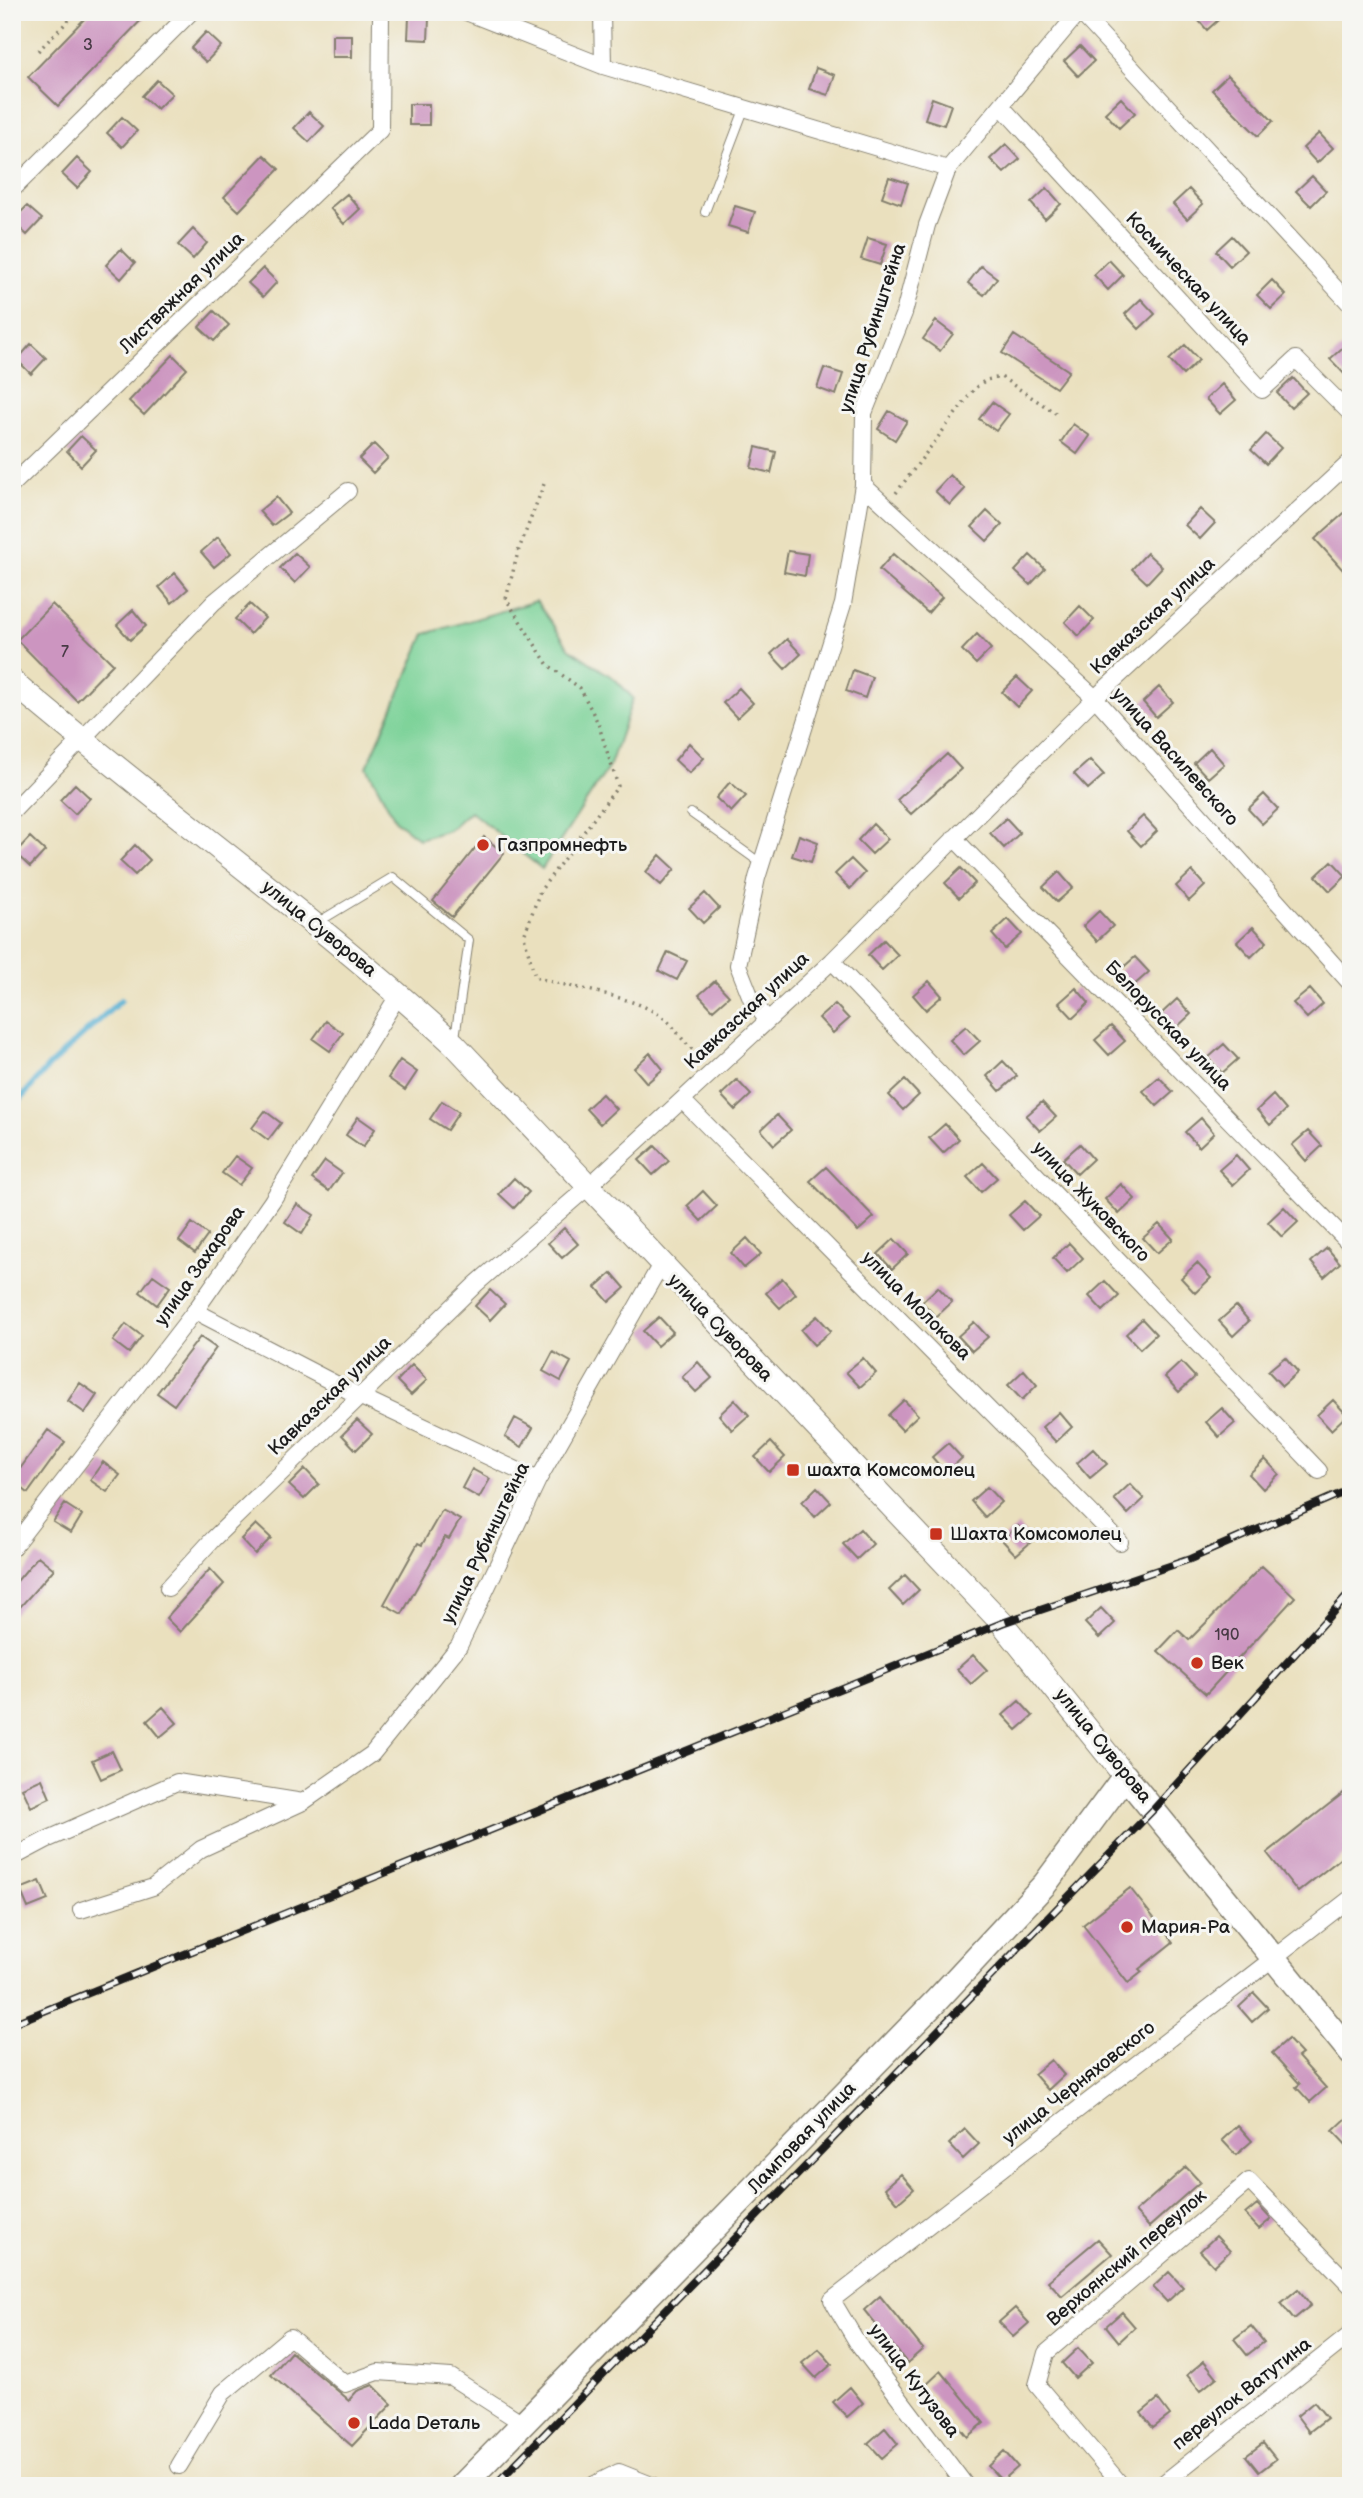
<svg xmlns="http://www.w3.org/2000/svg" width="1363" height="2498" viewBox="0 0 1363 2498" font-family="'Balsamiq Sans',sans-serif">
<rect width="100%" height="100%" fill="#f6f6f2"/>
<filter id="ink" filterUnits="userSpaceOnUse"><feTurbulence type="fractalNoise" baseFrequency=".0143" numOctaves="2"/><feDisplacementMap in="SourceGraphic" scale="14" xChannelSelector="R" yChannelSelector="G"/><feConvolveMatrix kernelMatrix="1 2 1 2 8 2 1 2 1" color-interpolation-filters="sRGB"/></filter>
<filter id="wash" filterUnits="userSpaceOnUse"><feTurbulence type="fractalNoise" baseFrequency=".00686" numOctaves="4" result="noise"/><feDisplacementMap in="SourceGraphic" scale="28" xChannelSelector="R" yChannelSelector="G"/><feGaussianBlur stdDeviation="1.57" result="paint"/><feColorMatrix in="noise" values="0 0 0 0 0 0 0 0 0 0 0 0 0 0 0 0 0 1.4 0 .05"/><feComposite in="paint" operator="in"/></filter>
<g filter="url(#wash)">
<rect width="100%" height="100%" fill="#eae0be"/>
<path fill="#79d196" stroke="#4a7659" stroke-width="2" d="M536,601L570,649L615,679L633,698L610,765L542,869L470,811L449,830L419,839L396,821L367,767L425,634Z"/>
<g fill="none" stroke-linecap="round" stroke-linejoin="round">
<path stroke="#53aed1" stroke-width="6" d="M12,1109L49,1066L121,1000"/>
</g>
<g id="blocks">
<path fill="#cc95c0" d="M91,12H149L58,106L28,77Z
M1191,12H1227L1207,30Z
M409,17L429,18L428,40L408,39Z
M206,32L221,46L206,62L191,48Z
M332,35H352V57H332Z
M1080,46L1094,61L1078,76L1064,61Z
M816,68L835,75L828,95L809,89Z
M1228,75L1273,121L1258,136L1212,90Z
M157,80L172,94L157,109L142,96Z
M932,98L951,105L944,125L925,119Z
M1121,98L1135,113L1119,128L1105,113Z
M409,104H429V125H409Z
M309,112L324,126L309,142L294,128Z
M122,117L137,131L122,147L107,133Z
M1319,133L1333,148L1317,163L1303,148Z
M1006,144L1020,159L1004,173L990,159Z
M264,155L279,169L239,211L224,197Z
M77,158L92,172L77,188L62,174Z
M1312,176L1326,191L1311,206L1296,191Z
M889,177L908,183L901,204L882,197Z
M1047,188L1061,204L1045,219L1031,203Z
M1189,189L1203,204L1187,219L1173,204Z
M347,194L360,209L344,224L330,208Z
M27,206L42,219L27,235L12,221Z
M735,206L755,212L748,232L728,226Z
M193,229L207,243L193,259L178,245Z
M1232,236L1246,251L1230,266L1216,251Z
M868,238L887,244L880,265L861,259Z
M121,249L135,263L121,279L106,265Z
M1109,260L1123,275L1108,290L1094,275Z
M981,266L997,278L984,295L968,283Z
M263,268L277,282L263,297L248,283Z
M1272,280L1286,295L1271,309L1257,295Z
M1141,299L1155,314L1139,329L1125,314Z
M214,311L229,325L214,341L199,327Z
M936,321L953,334L940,351L923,339Z
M1014,335L1069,371L1056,388L1002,353Z
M1351,340V381L1330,359Z
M31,344L46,358L31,374L17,360Z
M1185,345L1199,360L1183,375L1169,360Z
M173,355L187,369L144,415L129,401Z
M824,368L843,374L836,395L817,388Z
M1293,378L1307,393L1291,408L1277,393Z
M1222,384L1236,400L1220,414L1206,399Z
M992,402L1009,414L996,431L979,419Z
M889,411L907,421L895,440L878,429Z
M1073,424L1090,436L1077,454L1061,442Z
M1266,434L1281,448L1266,464L1251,450Z
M81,436L96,450L81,466L67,451Z
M374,444L388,458L373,473L359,459Z
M756,447L776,452L771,473L751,468Z
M950,475L965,489L950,505L935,491Z
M276,497L289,513L272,526L259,511Z
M1351,507V579L1315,539Z
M1200,509L1215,523L1200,539L1185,525Z
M987,511L1002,525L987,541L972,527Z
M218,537L231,553L214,567L201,552Z
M788,551L808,554L805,576L784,572Z
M295,553L310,567L295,583L280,568Z
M1147,553L1162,567L1147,583L1132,569Z
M893,554L942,597L928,613L879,570Z
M1030,555L1045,569L1030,585L1015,571Z
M175,573L188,589L172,603L159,587Z
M52,604L113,664L77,701L17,640Z
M250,604L265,618L250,634L235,619Z
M1080,606L1094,620L1079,636L1065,622Z
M133,610L146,626L130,640L117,625Z
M977,634L991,649L976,664L962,650Z
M787,639L801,654L785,669L771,654Z
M853,670L872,677L865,698L846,691Z
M1017,677L1032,691L1017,707L1002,692Z
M1159,687L1173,702L1156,717L1143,702Z
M739,688L753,703L737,718L723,703Z
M689,743L704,758L689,773L675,760Z
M1210,748L1224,764L1208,778L1194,763Z
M947,754L961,769L911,814L897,800Z
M1090,760L1104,775L1088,789L1074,774Z
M730,782L746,796L731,812L716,798Z
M75,784L90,798L75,814L60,800Z
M1264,794L1278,809L1262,824L1248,809Z
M1143,816L1157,831L1141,846L1127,831Z
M1006,818L1020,833L1004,848L990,833Z
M873,824L888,839L872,854L858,840Z
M799,835L818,842L811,862L792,856Z
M30,837L45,851L30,867L15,853Z
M484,837L504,853L452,917L433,901Z
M135,845L150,860L135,875L120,861Z
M660,855L675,869L661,885L646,872Z
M851,859L865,873L850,889L835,874Z
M1332,861L1346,876L1330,891L1316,876Z
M961,868L975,883L959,898L945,883Z
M1192,871L1205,886L1189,901L1176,886Z
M1059,872L1073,888L1057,902L1043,887Z
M705,893L719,908L703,923L689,908Z
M1099,911L1113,926L1097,941L1083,926Z
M1008,919L1022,934L1005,949L992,934Z
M1253,927L1267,942L1251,957L1237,942Z
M884,940L898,955L882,970L868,955Z
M668,952L687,961L677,980L659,971Z
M1135,957L1149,972L1133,986L1119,971Z
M715,981L729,996L713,1010L699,995Z
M929,981L942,996L926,1010L913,995Z
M1076,988L1089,1003L1073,1018L1059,1003Z
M1310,989L1323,1004L1307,1018L1293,1003Z
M1177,999L1191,1014L1175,1029L1161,1014Z
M835,1004L849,1019L833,1033L819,1018Z
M326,1021L343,1033L330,1051L313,1039Z
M966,1026L980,1041L964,1055L950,1040Z
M1111,1026L1125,1041L1109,1055L1095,1040Z
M1224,1044L1238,1059L1222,1073L1208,1058Z
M650,1053L663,1069L647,1083L634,1068Z
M400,1060L417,1072L405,1090L388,1078Z
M1003,1061L1017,1076L1000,1091L987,1076Z
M1159,1077L1173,1092L1157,1106L1143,1091Z
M737,1080L751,1095L735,1110L721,1095Z
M905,1080L919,1095L903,1110L889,1095Z
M602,1094L616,1109L600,1124L586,1109Z
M1273,1095L1286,1110L1270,1125L1257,1110Z
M442,1101L459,1112L447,1130L430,1119Z
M1042,1102L1056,1117L1040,1131L1026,1116Z
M265,1111L281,1123L268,1140L252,1128Z
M777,1115L791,1130L774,1145L761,1130Z
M358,1117L375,1129L363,1147L346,1135Z
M1201,1118L1214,1133L1199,1147L1185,1132Z
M945,1124L959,1139L943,1153L929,1138Z
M1308,1131L1322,1146L1306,1161L1292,1145Z
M1080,1144L1093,1159L1077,1174L1063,1159Z
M655,1146L669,1161L653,1175L639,1160Z
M1236,1155L1249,1170L1233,1185L1219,1170Z
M235,1156L252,1168L239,1185L222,1173Z
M325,1161L342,1173L329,1191L312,1179Z
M983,1163L997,1178L981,1192L967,1177Z
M826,1167L874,1217L858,1231L810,1181Z
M514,1178L529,1192L514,1208L499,1194Z
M1121,1184L1135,1199L1119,1214L1105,1199Z
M703,1191L717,1206L701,1221L687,1206Z
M1025,1201L1039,1216L1023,1230L1009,1215Z
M297,1204L314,1215L302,1234L285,1222Z
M1284,1207L1298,1222L1282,1237L1268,1222Z
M192,1223L208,1235L195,1253L179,1241Z
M1159,1224L1173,1239L1157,1253L1143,1238Z
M564,1228L578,1244L562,1258L548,1243Z
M747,1238L761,1254L744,1268L731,1253Z
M894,1239L908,1254L892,1269L878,1254Z
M1069,1243L1083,1258L1067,1273L1053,1258Z
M1327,1248L1340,1263L1324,1277L1311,1262Z
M1197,1263L1211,1278L1195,1293L1181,1278Z
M612,1273L625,1288L609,1302L596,1287Z
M153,1275L170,1287L157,1305L140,1292Z
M782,1278L796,1294L780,1308L766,1293Z
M1105,1281L1119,1296L1103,1311L1089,1296Z
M938,1287L952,1302L936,1317L922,1302Z
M490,1290L505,1304L490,1320L475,1306Z
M1236,1306L1249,1321L1233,1336L1219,1321Z
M817,1316L831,1331L814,1345L801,1330Z
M659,1317L673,1332L657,1346L643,1331Z
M1142,1319L1156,1334L1140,1349L1126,1334Z
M974,1322L988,1337L972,1351L958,1336Z
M126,1324L142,1336L129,1353L113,1341Z
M200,1337L216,1348L174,1405L157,1393Z
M553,1352L571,1362L561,1381L543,1371Z
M1285,1357L1298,1372L1282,1386L1268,1371Z
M863,1358L876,1373L860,1387L846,1372Z
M698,1362L712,1378L696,1392L682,1377Z
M1181,1362L1195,1377L1179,1392L1165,1377Z
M412,1365L427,1380L411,1395L397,1381Z
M1024,1370L1037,1385L1022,1400L1008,1385Z
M80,1383L97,1395L85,1413L68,1401Z
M735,1400L749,1415L732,1430L719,1415Z
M904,1400L918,1415L902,1430L888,1415Z
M1333,1400L1347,1415L1331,1430L1317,1415Z
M1222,1408L1235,1423L1219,1437L1206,1422Z
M1059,1412L1072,1427L1056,1442L1042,1427Z
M515,1418L533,1428L522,1447L505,1437Z
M357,1420L372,1434L356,1450L342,1435Z
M48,1430L65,1442L28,1493L12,1480Z
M771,1442L785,1457L769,1472L755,1457Z
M948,1443L962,1458L946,1473L932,1457Z
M1093,1449L1107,1464L1090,1478L1077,1463Z
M1265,1459L1279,1474L1263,1489L1249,1474Z
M103,1462L120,1475L107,1492L90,1480Z
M305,1469L319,1484L304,1499L289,1485Z
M472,1469L490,1479L479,1498L462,1488Z
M1130,1484L1144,1499L1128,1514L1114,1499Z
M817,1487L831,1502L815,1517L802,1502Z
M987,1487L1001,1502L985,1517L971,1501Z
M65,1504L82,1515L71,1533L53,1522Z
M442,1510L460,1520L449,1539L445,1537L402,1614L384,1604L418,1543L422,1545Z
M256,1524L271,1538L255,1554L241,1539Z
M1018,1526L1032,1541L1016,1555L1002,1540Z
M860,1529L873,1544L857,1559L843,1544Z
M38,1556L54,1569L12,1616V1587Z
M1262,1566L1295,1597L1206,1694L1158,1651L1178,1630L1189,1640Z
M210,1569L224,1584L180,1632L166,1618Z
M905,1575L919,1590L903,1605L889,1590Z
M1101,1608L1115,1623L1099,1638L1085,1623Z
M973,1655L987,1670L971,1684L957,1669Z
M1019,1701L1033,1716L1017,1730L1003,1715Z
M163,1707L177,1723L160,1737L147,1721Z
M112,1751L121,1770L101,1779L92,1760Z
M42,1779L50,1798L31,1807L22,1788Z
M1351,1787V1850L1298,1892L1267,1853Z
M40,1881L48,1900L28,1908L20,1889Z
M1130,1888L1173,1942L1139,1969L1142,1972L1128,1983L1083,1925Z
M1254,1993L1268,2008L1252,2022L1239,2007Z
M1288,2039L1302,2054L1298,2057L1326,2088L1310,2102L1296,2087L1300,2084L1272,2053Z
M1051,2060L1064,2075L1048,2090L1034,2074Z
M1351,2114V2150L1333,2131Z
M1238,2125L1252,2141L1236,2155L1222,2140Z
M965,2129L979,2144L963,2159L949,2144Z
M1186,2167L1200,2182L1149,2227L1135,2212Z
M901,2174L914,2189L898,2203L885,2188Z
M1257,2204L1271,2219L1259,2229L1245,2214Z
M1216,2236L1230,2251L1214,2266L1200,2251Z
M1098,2239L1112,2254L1062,2296L1048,2281Z
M1169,2272L1183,2287L1167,2302L1153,2287Z
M1298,2289L1311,2305L1294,2319L1281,2303Z
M880,2296L923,2349L907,2363L864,2310Z
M1015,2308L1029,2323L1013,2337L999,2322Z
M1122,2312L1135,2327L1119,2342L1106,2326Z
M1251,2326L1264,2342L1247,2355L1234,2339Z
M1078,2348L1092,2363L1075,2378L1062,2363Z
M819,2349L832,2364L816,2378L802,2363Z
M291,2352L349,2400L357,2391L373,2385L392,2404L352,2446L271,2375Z
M1204,2361L1217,2377L1200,2391L1187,2375Z
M941,2371L984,2423L967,2437L925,2386Z
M850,2387L863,2403L847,2417L833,2402Z
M1158,2399L1170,2415L1153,2428L1141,2413Z
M1314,2402L1327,2418L1309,2432L1297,2416Z
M885,2428L898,2444L882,2458L868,2443Z
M1263,2443L1276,2459L1259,2472L1246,2456Z
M1004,2451L1018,2467L1002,2481L988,2466Z"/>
</g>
</g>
<g filter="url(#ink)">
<use href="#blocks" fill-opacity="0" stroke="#837e6d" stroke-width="2"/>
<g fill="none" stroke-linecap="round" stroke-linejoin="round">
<defs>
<path id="lane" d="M705,212L745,107
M691,813L762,864
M315,924L393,877L469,940L455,1038"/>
<path id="street" d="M466,12L603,66L948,169
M602,12L603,66
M1080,12L1351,305
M1001,106L1262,390L1296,359L1351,414
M12,190L191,12
M12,485L380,130L381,12
M863,485L1095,698L1351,984
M12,812L214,602L348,491
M954,838L1351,1245
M832,961L1319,1471
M767,1020L751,998L738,965L757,878L843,604L863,485L864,413L904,313L927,225L948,169L1079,12
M682,1100L1120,1542
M195,1311L359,1396L538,1480
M12,1548L195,1311L272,1201L399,994
M168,1588L213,1539L476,1284L589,1186L832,961L1095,698L1351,461
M12,1858L46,1840L177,1782L303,1802
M81,1910L153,1887L201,1849L303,1802L372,1754L459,1646L538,1480L660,1266
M179,2466L223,2393L290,2337L345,2384L378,2372L451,2377L524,2424
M591,2486L619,2472L654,2486
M966,2486L857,2342L832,2300L1351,1898
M1122,2486L1037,2385L1046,2353L1249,2181L1351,2286
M1160,2486L1351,2334"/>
<path id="secondary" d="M12,681C157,805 313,915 454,1044L1002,1623L1125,1776"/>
<path id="primary" d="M462,2486L935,2002L1045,1884L1125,1776L1351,2053"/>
</defs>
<use href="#lane" stroke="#837e6d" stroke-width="10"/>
<use href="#street" stroke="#837e6d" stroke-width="18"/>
<use href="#secondary" stroke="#837e6d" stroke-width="25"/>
<use href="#primary" stroke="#837e6d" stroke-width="27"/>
<path stroke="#837e6d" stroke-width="3.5" stroke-dasharray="2 5" stroke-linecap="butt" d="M38,51L77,12
M544,484L518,552L506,599L548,665L580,688L598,723L618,786L540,891L524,936L535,977C572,989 629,994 661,1016C679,1028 681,1046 704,1056
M896,493L975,388L986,380L1001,377L1057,414"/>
<use href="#lane" stroke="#fff" stroke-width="8"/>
<use href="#street" stroke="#fff" stroke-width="16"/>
<use href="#secondary" stroke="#fff" stroke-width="23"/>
<use href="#primary" stroke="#fff" stroke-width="24"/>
<defs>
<path id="rail" d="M12,2024L1002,1623L1190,1559L1351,1489
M494,2486L1154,1809L1351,1592"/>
</defs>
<use href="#rail" stroke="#1c1c1c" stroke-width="8"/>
<use href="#rail" stroke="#f6f6f2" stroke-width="5" stroke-dasharray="16" stroke-linecap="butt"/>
</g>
</g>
<g fill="#c8321e" stroke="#f6f6f2" stroke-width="2.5">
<circle cx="483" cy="845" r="7"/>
<rect x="786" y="1463" width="14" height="14" rx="3.5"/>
<rect x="929" y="1527" width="14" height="14" rx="3.5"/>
<circle cx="1197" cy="1663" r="7"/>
<circle cx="1127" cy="1927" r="7"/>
<circle cx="354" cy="2423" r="7"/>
</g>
<g text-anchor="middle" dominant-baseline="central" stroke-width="6" stroke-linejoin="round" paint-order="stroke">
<g font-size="16" fill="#483a45">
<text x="88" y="45">3</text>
<text x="65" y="652">7</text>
<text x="1227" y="1635">190</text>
</g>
<g font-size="19" fill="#1c1c1c" stroke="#f6f6f2">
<text transform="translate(1188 279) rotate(47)">Космическая улица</text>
<text transform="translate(182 293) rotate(-44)">Листвяжная улица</text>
<text transform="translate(873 328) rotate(-72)">улица Рубинштейна</text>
<text transform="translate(1153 616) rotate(-43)">Кавказская улица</text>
<text transform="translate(1175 757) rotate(48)">улица Василевского</text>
<text transform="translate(319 929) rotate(39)">улица Суворова</text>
<text transform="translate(747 1011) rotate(-43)">Кавказская улица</text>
<text transform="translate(1168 1026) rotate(46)">Белорусская улица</text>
<text transform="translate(1091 1202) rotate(46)">улица Жуковского</text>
<text transform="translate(200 1266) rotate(-55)">улица Захарова</text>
<text transform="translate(916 1306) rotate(45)">улица Молокова</text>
<text transform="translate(720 1328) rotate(46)">улица Суворова</text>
<text transform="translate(330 1396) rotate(-44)">Кавказская улица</text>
<text transform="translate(486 1543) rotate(-64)">улица Рубинштейна</text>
<text transform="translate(1103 1746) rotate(51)">улица Суворова</text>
<text transform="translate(1079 2083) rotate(-38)">улица Черняховского</text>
<text transform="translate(802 2138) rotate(-46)">Ламповая улица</text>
<text transform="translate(1127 2258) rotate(-40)">Верхоянский переулок</text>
<text transform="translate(914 2381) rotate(53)">улица Кутузова</text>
<text transform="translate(1242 2394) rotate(-38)">переулок Ватутина</text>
</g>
<g font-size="19" fill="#1c1c1c" stroke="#f6f6f2" text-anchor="start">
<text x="497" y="845">Газпромнефть</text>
<text x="807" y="1470">шахта Комсомолец</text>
<text x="950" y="1534">Шахта Комсомолец</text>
<text x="1211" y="1663">Век</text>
<text x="1141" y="1927">Мария-Ра</text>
<text x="368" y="2423">Lada Dеталь</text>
</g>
</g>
<rect width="1363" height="2498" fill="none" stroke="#f6f6f2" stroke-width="42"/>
</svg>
